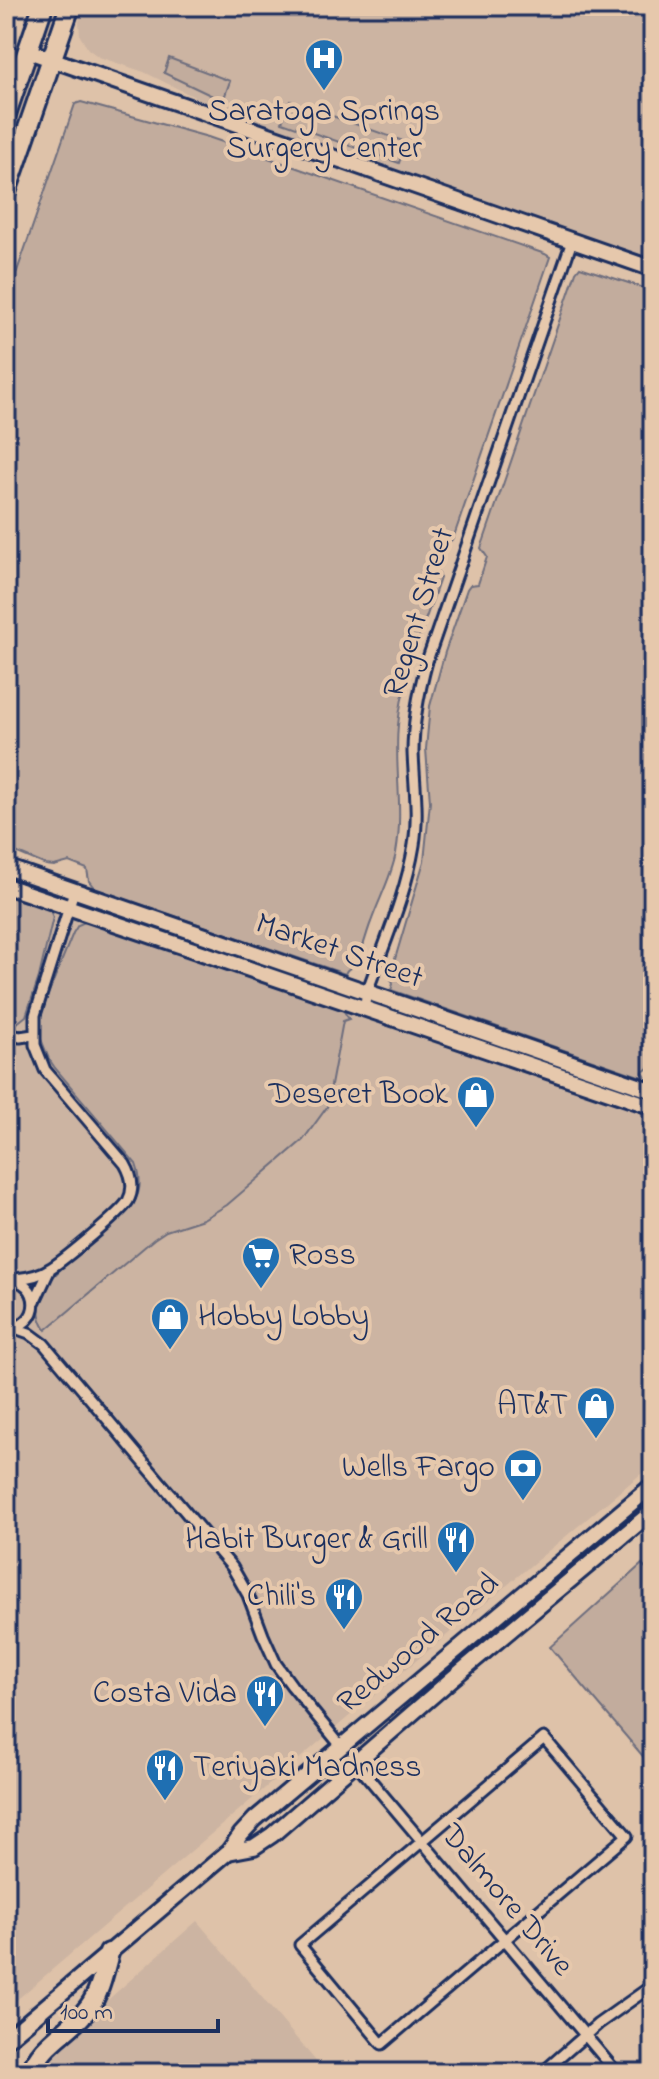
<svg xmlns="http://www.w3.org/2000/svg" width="659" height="2079" viewBox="0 0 659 2079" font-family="'Indie Flower',sans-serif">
<rect width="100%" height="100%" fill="#dec2a9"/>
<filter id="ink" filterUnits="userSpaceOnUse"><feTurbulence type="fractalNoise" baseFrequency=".0125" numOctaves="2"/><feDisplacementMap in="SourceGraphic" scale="16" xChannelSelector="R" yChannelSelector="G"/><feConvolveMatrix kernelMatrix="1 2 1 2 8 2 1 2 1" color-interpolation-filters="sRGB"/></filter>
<g filter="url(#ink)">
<path fill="#ccb4a2" d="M83,6H653V259L225,112L144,72L99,57L88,49L80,36L79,21Z
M6,892L653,1115V1464L353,1713L6,2009Z
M197,1921L326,2073H36L49,2052Z"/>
<path fill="#c2ac9d" stroke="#6e6e7e" stroke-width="2" d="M169,58L230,81L223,101L164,73Z
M290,101L406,142L399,163L282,122Z
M81,102L208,137L545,254L550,257L453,539L449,542H444L434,569L439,573L440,578C424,626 403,674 398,725C394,768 404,809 396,853C391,878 379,899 371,922C366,934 363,951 356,962C352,969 348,966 345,974L95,889L89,881L87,869L69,862L54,866L46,865L6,848V303L75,104Z
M580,267L653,291V1057L648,1068L643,1072L645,1076H639L391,990L393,984L390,976L424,861L430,802L426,749L430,706L445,652L467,589L470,585L478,584L487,557L481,548L484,540L576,272Z
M6,891L45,905L49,908L53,917L39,977L26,1016L16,1024L6,1022Z
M87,921L341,1007L349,1019L343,1021L327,1107L303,1140L227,1205L203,1219L166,1231L154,1239L46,1330C23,1296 63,1266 86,1246C101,1233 116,1221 130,1208C141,1194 142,1181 136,1164L55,1068L49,1059L41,1039L40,1028L41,1016L48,994L73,933L78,925Z
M642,1564L653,1576V1768L550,1647Z"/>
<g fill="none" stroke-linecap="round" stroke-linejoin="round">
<defs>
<path id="street" d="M364,1009L367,992C384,944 406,895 414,845C419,813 414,783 413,752C413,721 419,691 427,661L572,241
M6,1033L20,1037L33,1035
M6,1279C43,1279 43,1328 6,1328
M15,1279C28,1278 41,1275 51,1268C65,1259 121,1213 128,1201C135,1188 132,1176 125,1164L45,1070L35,1045V1015L74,891
M35,1301L49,1271
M15,1328L29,1333L44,1344L232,1567L248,1595L263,1635L276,1664L292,1686L341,1746
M544,1738L627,1836L382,2044L300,1945Z
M356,1763L617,2073
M542,2073L598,2024L653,1985"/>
<path id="secondary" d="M28,51L653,269
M6,867L653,1091
M6,886L653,1107"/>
<path id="primary" d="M228,1852L254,1847L272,1835L453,1678L653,1511
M6,2040L228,1852L241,1834L255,1819L653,1485"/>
<path id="highway" d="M6,114L43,6
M6,192L70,6
M31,2073C40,2043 72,2031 89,2007C100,1992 104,1971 109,1953"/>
</defs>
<use href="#street" stroke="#1b2f5e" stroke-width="15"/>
<use href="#secondary" stroke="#1b2f5e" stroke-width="20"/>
<use href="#primary" stroke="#1b2f5e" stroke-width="20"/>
<use href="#highway" stroke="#1b2f5e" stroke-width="24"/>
<use href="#street" stroke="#e6c8ac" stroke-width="9"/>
<use href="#secondary" stroke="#e6c8ac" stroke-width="14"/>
<use href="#primary" stroke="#e6c8ac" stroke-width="14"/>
<use href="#highway" stroke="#e6c8ac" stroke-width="18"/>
</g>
</g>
<defs>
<symbol id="hospital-pin" viewBox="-11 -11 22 30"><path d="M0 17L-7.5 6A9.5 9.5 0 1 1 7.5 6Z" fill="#1f6fb2" stroke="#e6c8ac"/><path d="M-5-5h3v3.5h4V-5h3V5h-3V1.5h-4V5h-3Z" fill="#fff"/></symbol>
<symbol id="shop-pin" viewBox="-11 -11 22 30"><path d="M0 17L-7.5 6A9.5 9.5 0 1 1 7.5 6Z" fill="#1f6fb2" stroke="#e6c8ac"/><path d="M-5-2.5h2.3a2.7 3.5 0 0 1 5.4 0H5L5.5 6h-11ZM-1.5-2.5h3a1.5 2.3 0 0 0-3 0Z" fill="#fff"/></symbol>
<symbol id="supermarket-pin" viewBox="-11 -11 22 30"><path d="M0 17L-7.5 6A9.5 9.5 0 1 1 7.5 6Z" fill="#1f6fb2" stroke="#e6c8ac"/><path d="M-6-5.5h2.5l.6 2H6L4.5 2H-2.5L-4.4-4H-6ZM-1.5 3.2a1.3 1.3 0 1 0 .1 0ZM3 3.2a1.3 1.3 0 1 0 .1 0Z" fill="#fff"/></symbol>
<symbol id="bank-pin" viewBox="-11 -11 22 30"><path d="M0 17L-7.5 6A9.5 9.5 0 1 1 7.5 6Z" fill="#1f6fb2" stroke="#e6c8ac"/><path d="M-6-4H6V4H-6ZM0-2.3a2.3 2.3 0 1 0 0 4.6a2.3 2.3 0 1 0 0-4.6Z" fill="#fff"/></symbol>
<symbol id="restaurant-pin" viewBox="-11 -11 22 30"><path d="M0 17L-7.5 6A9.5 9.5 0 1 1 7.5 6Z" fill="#1f6fb2" stroke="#e6c8ac"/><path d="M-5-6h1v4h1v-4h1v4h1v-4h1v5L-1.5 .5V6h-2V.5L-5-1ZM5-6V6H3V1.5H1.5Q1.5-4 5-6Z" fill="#fff"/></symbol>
</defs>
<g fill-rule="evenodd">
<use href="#hospital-pin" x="302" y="36" width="44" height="60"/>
<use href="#shop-pin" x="454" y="1073" width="44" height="60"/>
<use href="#supermarket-pin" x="239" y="1234" width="44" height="60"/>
<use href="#shop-pin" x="148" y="1295" width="44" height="60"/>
<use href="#shop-pin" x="574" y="1384" width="44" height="60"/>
<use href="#bank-pin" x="501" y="1446" width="44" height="60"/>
<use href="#restaurant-pin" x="434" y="1518" width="44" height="60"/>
<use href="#restaurant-pin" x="322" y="1575" width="44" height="60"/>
<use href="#restaurant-pin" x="243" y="1672" width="44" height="60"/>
<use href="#restaurant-pin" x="143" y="1746" width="44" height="60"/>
</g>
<g text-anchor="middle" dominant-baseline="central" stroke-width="8" stroke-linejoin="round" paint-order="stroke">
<g font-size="32" fill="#1b2f5e" stroke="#e6c8ac" text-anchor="end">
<text x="324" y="112" text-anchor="middle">Saratoga Springs<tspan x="324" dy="37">Surgery Center</tspan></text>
<text x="448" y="1095">Deseret Book</text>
<text x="289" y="1256" text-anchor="start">Ross</text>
<text x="198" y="1317" text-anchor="start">Hobby Lobby</text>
<text x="568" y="1406">AT&amp;T</text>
<text x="495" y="1468">Wells Fargo</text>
<text x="428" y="1540">Habit Burger &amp; Grill</text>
<text x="316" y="1597">Chili's</text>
<text x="237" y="1694">Costa Vida</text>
<text x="193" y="1768" text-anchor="start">Teriyaki Madness</text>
</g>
<g font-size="32" fill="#1b2f5e" stroke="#e6c8ac">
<text transform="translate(420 613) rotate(-73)">Regent Street</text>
<text transform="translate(339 952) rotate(19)">Market Street</text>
<text transform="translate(419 1644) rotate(-40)">Redwood Road</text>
<text transform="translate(506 1901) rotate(50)">Dalmore Drive</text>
</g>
</g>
<rect width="659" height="2079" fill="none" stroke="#e6c8ac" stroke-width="32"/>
<rect x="16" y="16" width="627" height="2047" fill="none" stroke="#1b2f5e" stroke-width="3" filter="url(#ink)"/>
<path d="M48 2019v12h170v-12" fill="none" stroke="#1b2f5e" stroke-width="4"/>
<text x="60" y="2019" font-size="24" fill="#1b2f5e" stroke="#e6c8ac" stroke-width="6" paint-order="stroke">100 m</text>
</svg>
